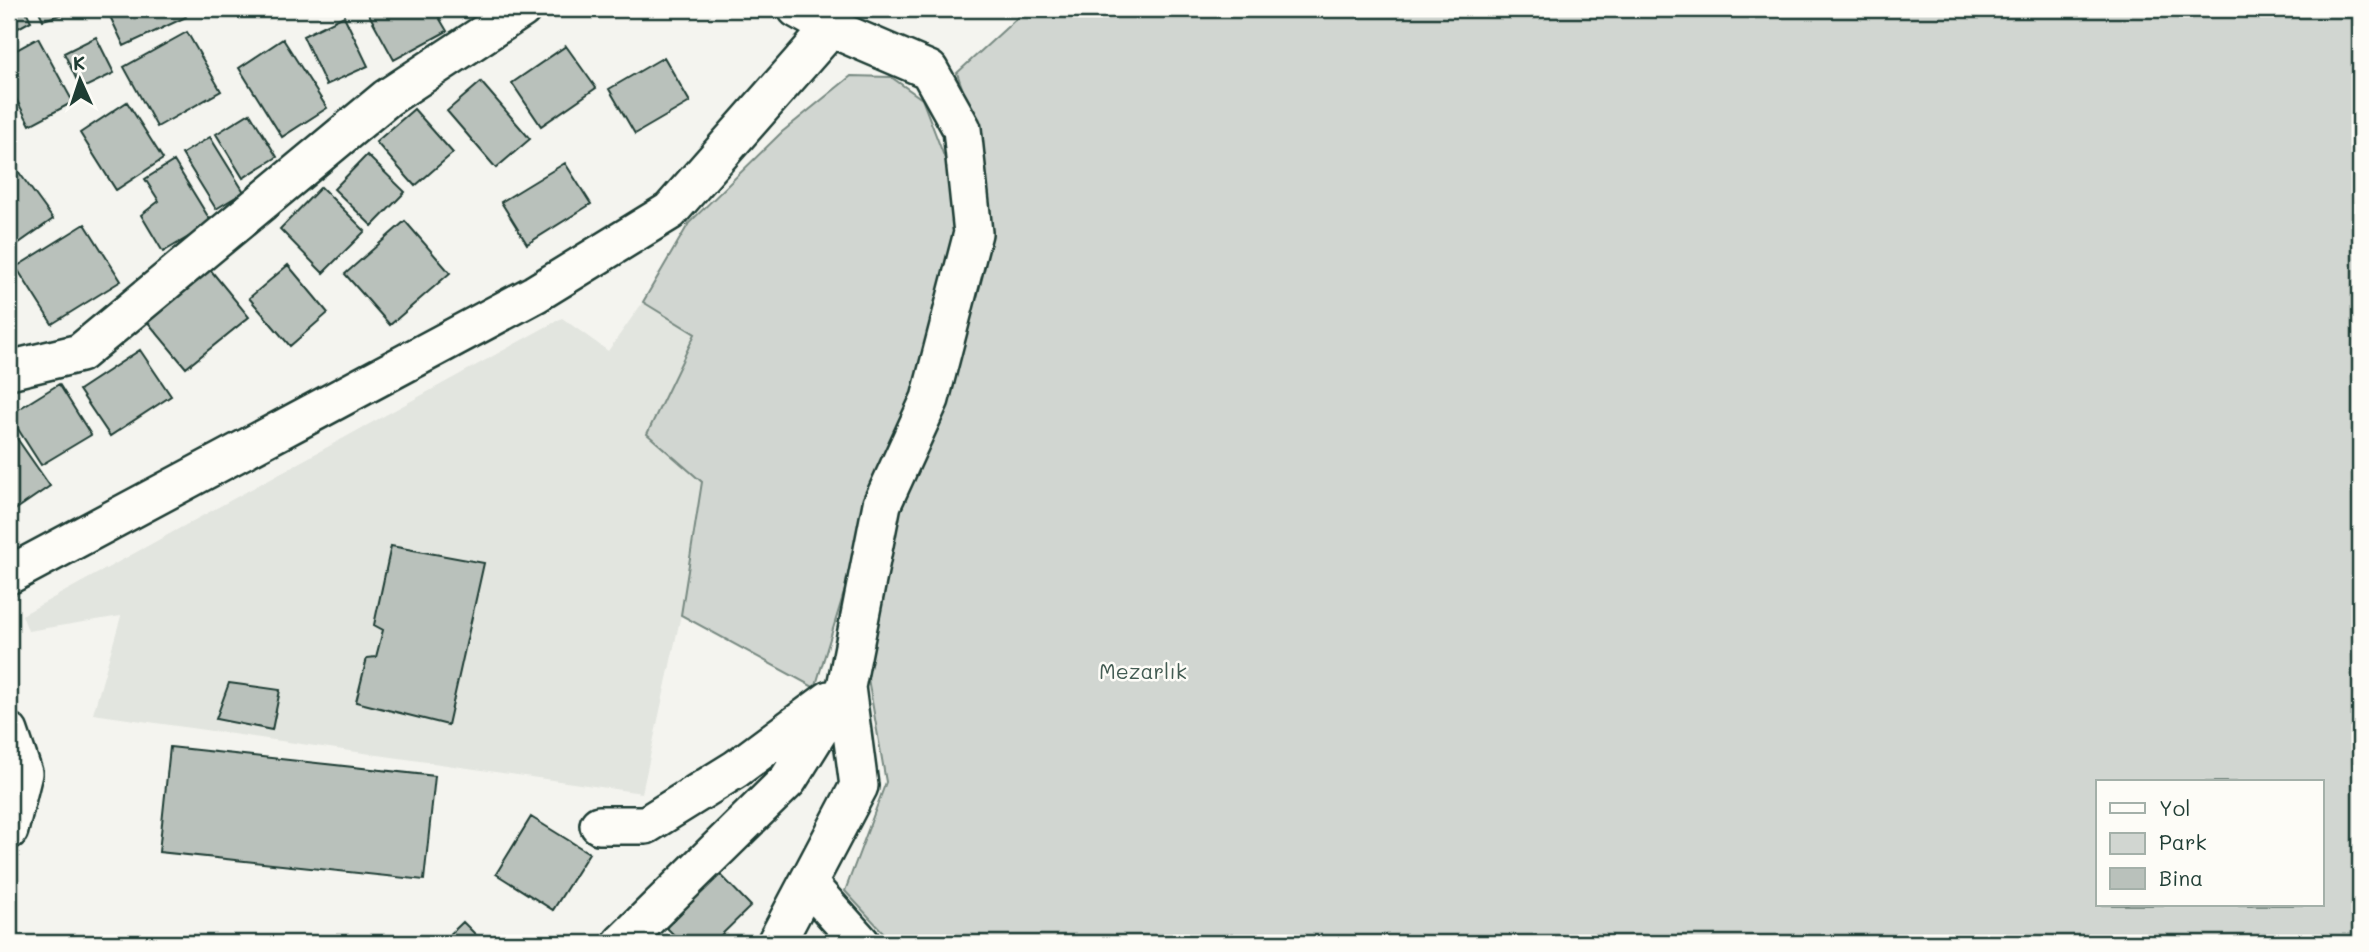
<svg xmlns="http://www.w3.org/2000/svg" width="2369" height="952" viewBox="0 0 2369 952" font-family="Mali,sans-serif">
<rect width="100%" height="100%" fill="#f4f4ef"/>
<filter id="ink" filterUnits="userSpaceOnUse"><feTurbulence type="fractalNoise" baseFrequency=".0143" numOctaves="2"/><feDisplacementMap in="SourceGraphic" scale="14" xChannelSelector="R" yChannelSelector="G"/><feConvolveMatrix kernelMatrix="1 2 1 2 8 2 1 2 1" color-interpolation-filters="sRGB"/></filter>
<g filter="url(#ink)">
<path fill="#e2e5df" d="M643,302L695,334L647,434L702,482L681,615L642,793L93,714L121,616L28,631L22,615L562,318L608,351Z"/>
<path fill="#d1d6d1" stroke="#788a82" stroke-width="2" fill-rule="evenodd" d="M1027,9H2360V943H893L845,891L886,782L864,656L898,504L956,361L989,210L982,145L957,73ZM2098,782H2322V905H2098Z
M851,76L891,77L922,99L950,172L955,246L922,367L871,504L815,688L681,615L702,482L647,434L695,334L643,302L689,223L782,132Z"/>
<path fill="#b9c1bb" stroke="#1f3d34" stroke-width="2" d="M9,9H25L31,21L9,33Z
M38,9H80L43,20Z
M182,9L186,17L124,46L107,10Z
M366,9H434L447,31L394,60Z
M344,16L368,66L326,85L303,36Z
M187,32L221,91L157,127L124,67Z
M96,37L114,73L81,89L64,53Z
M38,38L73,102L30,125L9,86V54Z
M283,39L327,108L282,137L239,68Z
M566,46L596,88L541,126L512,83Z
M664,57L690,102L635,134L609,89Z
M481,82L530,139L496,168L447,111Z
M127,102L163,159L116,190L80,133Z
M414,109L453,153L415,186L376,142Z
M250,113L277,157L243,178L216,134Z
M210,137L244,192L216,209L182,154Z
M367,155L405,192L372,226L334,189Z
M174,161L212,223L163,252L141,215L159,201L145,179Z
M565,163L591,204L527,244L501,202Z
M18,171L53,219L9,250V178Z
M321,187L365,231L323,273L280,229Z
M405,221L450,273L390,325L345,274Z
M85,224L121,281L52,324L16,267Z
M204,262L249,317L186,368L140,313Z
M288,265L328,313L290,346L249,298Z
M140,350L171,396L110,436L79,390Z
M59,384L91,435L41,465L9,415Z
M9,427L50,486L9,514Z
M391,546L484,563L448,725L356,702L367,658L376,657L383,630L374,625Z
M229,683L280,690L272,730L216,719Z
M170,747L435,776L424,880L159,852Z
M531,817L589,853L553,910L496,874Z
M720,874L751,906L713,943H682L666,927Z
M463,922L484,943H441Z"/>
<g fill="none" stroke-linecap="round" stroke-linejoin="round">
<defs>
<path id="street" d="M9,370L80,353L387,98L522,9
M9,575L535,294L670,211L831,28
M9,732L23,773L9,830
M599,825H646L736,769L829,700
M808,884L861,943
M622,943L788,780L846,687
M776,943L859,786L846,687L882,504L930,399L973,233L962,129L929,70L831,28L797,9"/>
</defs>
<use href="#street" stroke="#1f3d34" stroke-width="42"/>
<use href="#street" stroke="#fdfcf7" stroke-width="37"/>
</g>
</g>
<g text-anchor="middle" dominant-baseline="central" stroke-width="5" stroke-linejoin="round" paint-order="stroke">
<g font-size="21" fill="#435c53" stroke="#fdfcf7">
<text x="1143" y="670">Mezarlık</text>
</g>
</g>
<rect width="2369" height="952" fill="none" stroke="#fdfcf7" stroke-width="35"/>
<rect x="18" y="18" width="2334" height="917" fill="none" stroke="#1f3d34" stroke-width="2.5" filter="url(#ink)"/>
<rect x="2096" y="780" width="228" height="126" fill="#fdfcf7" stroke="#a4b0a9" stroke-width="2"/>
<rect x="2110" y="803" width="35" height="10" fill="#fdfcf7" stroke="#a4b0a9" stroke-width="2"/>
<text x="2159" y="816" font-size="21" fill="#1f3d34">Yol</text>
<rect x="2110" y="833" width="35" height="21" fill="#d1d6d1" stroke="#a4b0a9" stroke-width="2"/>
<text x="2159" y="850" font-size="21" fill="#1f3d34">Park</text>
<rect x="2110" y="868" width="35" height="21" fill="#b9c1bb" stroke="#a4b0a9" stroke-width="2"/>
<text x="2159" y="886" font-size="21" fill="#1f3d34">Bina</text>
<g transform="translate(80 80) rotate(357)" stroke="#fdfcf7" stroke-width="5" paint-order="stroke">
<path d="M0-5L12 26L0 18L-12 26Z" fill="#1f3d34"/>
<text y="-10" font-size="19" font-weight="bold" text-anchor="middle" fill="#1f3d34">K</text>
</g>
</svg>
